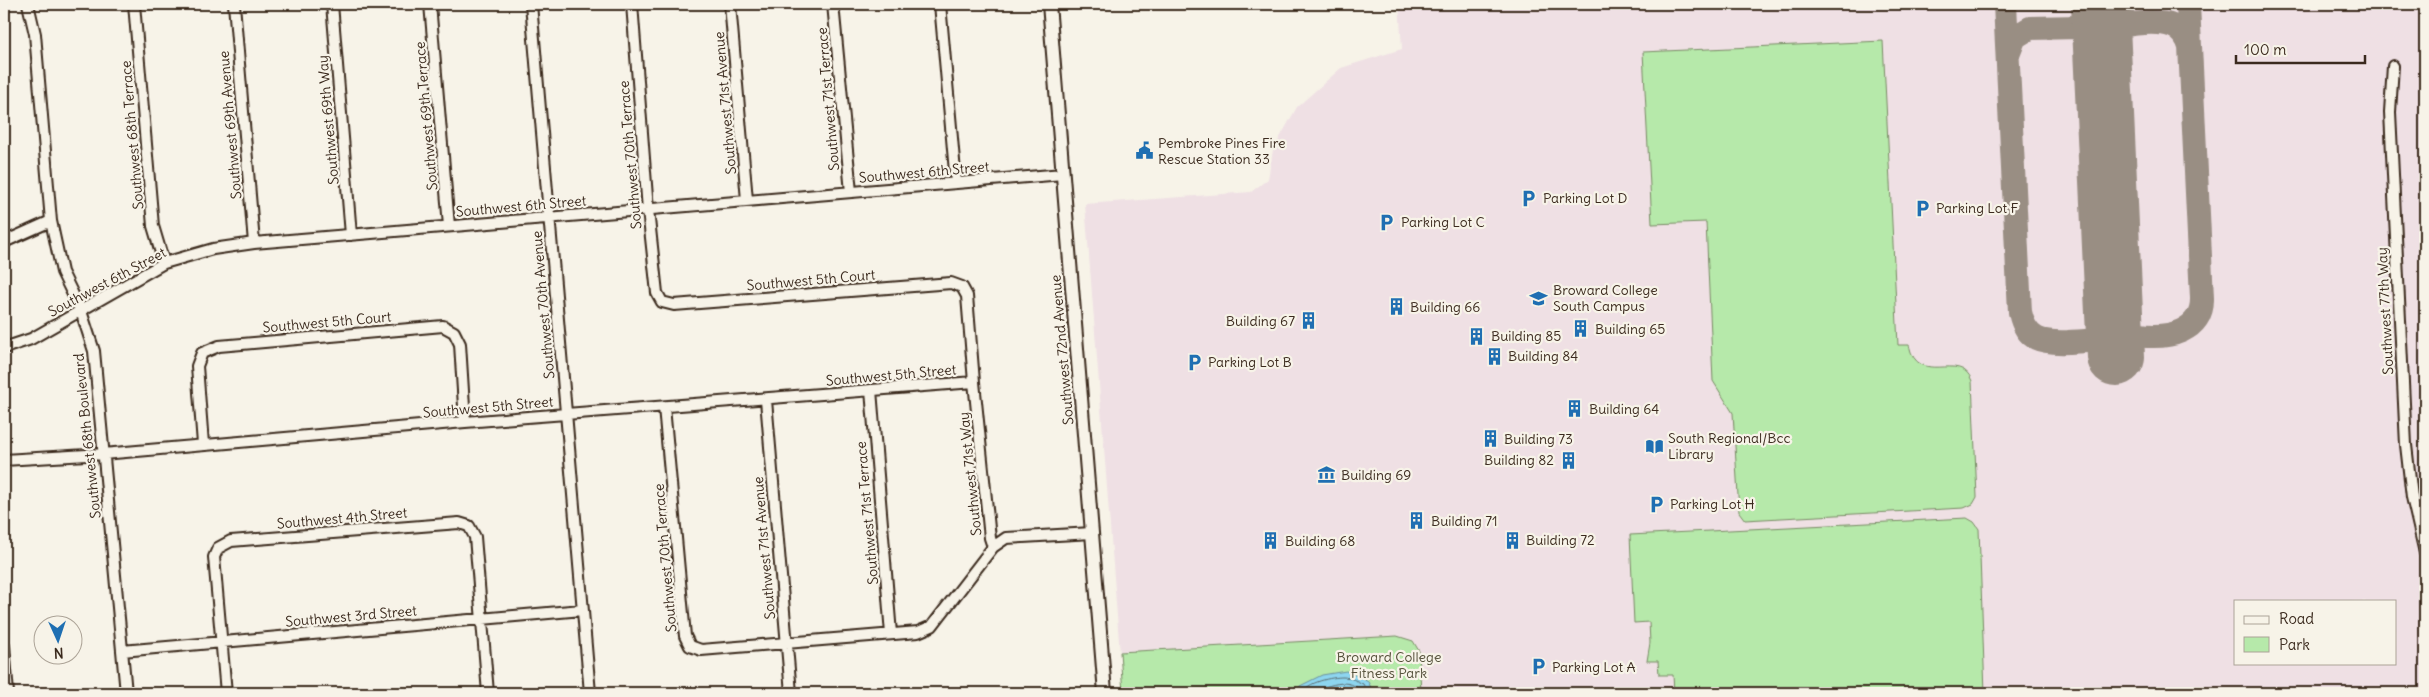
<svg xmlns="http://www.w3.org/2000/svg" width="2429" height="697" viewBox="0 0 2429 697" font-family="Delius,sans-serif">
<rect width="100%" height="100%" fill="#f7f3e8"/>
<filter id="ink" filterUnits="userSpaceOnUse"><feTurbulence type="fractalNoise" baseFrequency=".02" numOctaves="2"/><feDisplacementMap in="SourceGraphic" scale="10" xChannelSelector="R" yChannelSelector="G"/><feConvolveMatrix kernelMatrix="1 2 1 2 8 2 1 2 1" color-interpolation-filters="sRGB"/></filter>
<g filter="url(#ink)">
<path fill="#efe0e4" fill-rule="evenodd" d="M1399,4H2425V693H1123L1085,204L1251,192L1268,179L1273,150L1297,107L1341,68L1402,49ZM2235,601H2395V663H2235Z"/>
<path fill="#b6e9aa" stroke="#788a64" d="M1883,41L1898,345H1909C1918,388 1961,349 1972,381L1977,497L1973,504L1964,508L1745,520L1739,512L1733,413L1713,381L1706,222L1652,224L1643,52Z
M1967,518L1974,522L1979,529L1985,693H1674L1673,675H1659L1658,661H1647L1650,643L1649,622L1634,623L1630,535Z
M1397,636L1413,641L1419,651L1421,693H1123L1120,652Z"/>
<path fill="#8dd5ef" stroke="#6c919b" d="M1346,671L1367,680L1374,693H1296L1300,686L1322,675Z"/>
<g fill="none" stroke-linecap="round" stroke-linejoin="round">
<path stroke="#5c6e72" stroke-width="1" d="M1302,693C1307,682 1332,677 1343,677C1350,677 1357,681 1363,684L1368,693
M1310,693C1324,687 1352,674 1361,693"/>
<path stroke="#998e83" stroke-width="24" d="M2005,4L2020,312C2026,341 2042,343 2069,342C2076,341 2084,342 2092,340C2099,338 2106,332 2113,330C2120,328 2132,334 2139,335C2168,339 2203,332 2202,298L2188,4
M2101,4L2112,18L2130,24
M2102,48C2109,27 2124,24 2144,23C2166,22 2183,24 2190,47
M2008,55L2015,37L2030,28L2080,27L2091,33L2102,48"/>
<path stroke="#998e83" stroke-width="58" d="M2100,4L2116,357"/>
<defs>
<path id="minor" d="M28,4L35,34L51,221L62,272L81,311L94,351L126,693
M134,4L153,226L164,263
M234,4L254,243
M332,4L351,235
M430,4L449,226
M531,4L590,693
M632,4L648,210L657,293L662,302L674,305L951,283L962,287L967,296L974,382L990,538L993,547L932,626L918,632L701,650L690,646L685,636L664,407
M730,4L747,200
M833,4L851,192
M940,4L956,183
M2393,66L2390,112L2406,445L2412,497L2425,553
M4,242L51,221
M4,348L31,339L164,263L213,249L254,243L1063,174
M871,390L891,634
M766,400L791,693
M203,444L197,366L202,353L219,346L443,326L454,332L460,344L465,422
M4,460L103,454L465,422L974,382
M993,547L1006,538L1092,533
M4,646L8,693
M122,651L582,610
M226,693L214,557L218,548L231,541L459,523L469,526L475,537L488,693"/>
<path id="tertiary" d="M1049,4L1105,693"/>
</defs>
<use href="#minor" stroke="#3b2a1e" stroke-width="14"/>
<use href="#tertiary" stroke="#3b2a1e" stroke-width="16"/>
<use href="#minor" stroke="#f7f3e8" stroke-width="10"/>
<use href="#tertiary" stroke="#f7f3e8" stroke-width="12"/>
</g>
</g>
<defs>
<symbol id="civic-bare" viewBox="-9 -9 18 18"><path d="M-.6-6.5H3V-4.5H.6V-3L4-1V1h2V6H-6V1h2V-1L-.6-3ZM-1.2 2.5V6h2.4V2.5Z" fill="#1f6fb2" stroke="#f7f3e8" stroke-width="2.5" paint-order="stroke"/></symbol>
<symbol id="parking-bare" viewBox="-9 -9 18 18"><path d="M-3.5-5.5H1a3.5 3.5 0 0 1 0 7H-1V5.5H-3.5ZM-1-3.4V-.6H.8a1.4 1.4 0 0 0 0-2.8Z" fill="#1f6fb2" stroke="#f7f3e8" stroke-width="2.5" paint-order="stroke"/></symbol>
<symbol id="university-bare" viewBox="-9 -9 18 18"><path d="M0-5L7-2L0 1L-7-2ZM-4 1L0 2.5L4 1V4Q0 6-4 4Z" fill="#1f6fb2" stroke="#f7f3e8" stroke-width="2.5" paint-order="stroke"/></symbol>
<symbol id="building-bare" viewBox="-9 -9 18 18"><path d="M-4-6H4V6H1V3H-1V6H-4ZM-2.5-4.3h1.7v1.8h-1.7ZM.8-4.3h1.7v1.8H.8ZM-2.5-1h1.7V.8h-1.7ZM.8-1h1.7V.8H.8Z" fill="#1f6fb2" stroke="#f7f3e8" stroke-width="2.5" paint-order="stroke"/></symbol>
<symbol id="library-bare" viewBox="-9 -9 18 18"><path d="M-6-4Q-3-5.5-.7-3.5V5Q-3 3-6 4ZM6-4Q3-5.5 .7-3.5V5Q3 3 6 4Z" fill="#1f6fb2" stroke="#f7f3e8" stroke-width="2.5" paint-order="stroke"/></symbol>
<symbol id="museum-bare" viewBox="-9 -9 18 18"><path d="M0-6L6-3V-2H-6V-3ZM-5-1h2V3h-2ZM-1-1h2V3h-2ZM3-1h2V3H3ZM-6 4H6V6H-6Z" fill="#1f6fb2" stroke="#f7f3e8" stroke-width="2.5" paint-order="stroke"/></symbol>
</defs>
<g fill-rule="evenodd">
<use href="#civic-bare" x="1132" y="138" width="25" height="25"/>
<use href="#parking-bare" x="1516" y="186" width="25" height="25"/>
<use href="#parking-bare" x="1910" y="196" width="25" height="25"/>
<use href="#parking-bare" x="1374" y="210" width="25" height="25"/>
<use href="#university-bare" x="1526" y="286" width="25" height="25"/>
<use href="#building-bare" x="1384" y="294" width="25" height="25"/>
<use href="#building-bare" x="1296" y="308" width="25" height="25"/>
<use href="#building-bare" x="1568" y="316" width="25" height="25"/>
<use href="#building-bare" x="1464" y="324" width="25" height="25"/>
<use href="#building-bare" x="1482" y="344" width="25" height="25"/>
<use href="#parking-bare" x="1182" y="350" width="25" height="25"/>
<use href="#building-bare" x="1562" y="396" width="25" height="25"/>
<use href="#building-bare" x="1478" y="426" width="25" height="25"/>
<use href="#library-bare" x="1642" y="434" width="25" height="25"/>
<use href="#building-bare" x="1556" y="448" width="25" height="25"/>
<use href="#museum-bare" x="1314" y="462" width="25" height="25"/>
<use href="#parking-bare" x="1644" y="492" width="25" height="25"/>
<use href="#building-bare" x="1404" y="508" width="25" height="25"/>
<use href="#building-bare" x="1500" y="528" width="25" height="25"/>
<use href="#building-bare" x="1258" y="528" width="25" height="25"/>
<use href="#parking-bare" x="1526" y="654" width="25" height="25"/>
</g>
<g text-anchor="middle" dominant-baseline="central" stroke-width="4.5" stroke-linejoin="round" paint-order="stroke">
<g font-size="14" fill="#3b2a1e" stroke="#f7f3e8">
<text transform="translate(828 99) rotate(-95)">Southwest 71st Terrace</text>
<text transform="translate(725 103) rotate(-95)">Southwest 71st Avenue</text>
<text transform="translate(426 116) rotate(-95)">Southwest 69th Terrace</text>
<text transform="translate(328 120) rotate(-95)">Southwest 69th Way</text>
<text transform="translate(230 125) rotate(-95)">Southwest 69th Avenue</text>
<text transform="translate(132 135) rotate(-95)">Southwest 68th Terrace</text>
<text transform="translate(630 155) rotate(-95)">Southwest 70th Terrace</text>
<text transform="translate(924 172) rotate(-5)">Southwest 6th Street</text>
<text transform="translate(521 206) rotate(-5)">Southwest 6th Street</text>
<text transform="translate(811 280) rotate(-5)">Southwest 5th Court</text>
<text transform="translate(107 282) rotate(-28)">Southwest 6th Street</text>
<text transform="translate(543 305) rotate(-95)">Southwest 70th Avenue</text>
<text transform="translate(2385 311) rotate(-93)">Southwest 77th Way</text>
<text transform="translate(327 322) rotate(-5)">Southwest 5th Court</text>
<text transform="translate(1062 350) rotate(-95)">Southwest 72nd Avenue</text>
<text transform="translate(891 375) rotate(-5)">Southwest 5th Street</text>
<text transform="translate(488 407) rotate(-5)">Southwest 5th Street</text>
<text transform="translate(87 436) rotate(-96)">Southwest 68th Boulevard</text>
<text transform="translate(970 474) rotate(-96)">Southwest 71st Way</text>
<text transform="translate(867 513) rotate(-95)">Southwest 71st Terrace</text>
<text transform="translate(342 518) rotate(-5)">Southwest 4th Street</text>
<text transform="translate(764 548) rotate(-95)">Southwest 71st Avenue</text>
<text transform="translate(665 558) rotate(-95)">Southwest 70th Terrace</text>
<text transform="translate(351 616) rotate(-5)">Southwest 3rd Street</text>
</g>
<g font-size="14" fill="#3b2a1e" stroke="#f7f3e8" text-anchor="start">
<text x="1158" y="143">Pembroke Pines Fire<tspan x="1158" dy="16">Rescue Station 33</tspan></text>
<text x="1543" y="198">Parking Lot D</text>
<text x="1936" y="208">Parking Lot F</text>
<text x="1401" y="222">Parking Lot C</text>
<text x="1553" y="290">Broward College<tspan x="1553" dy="16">South Campus</tspan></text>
<text x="1410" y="307">Building 66</text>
<text x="1295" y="321" text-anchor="end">Building 67</text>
<text x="1595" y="329">Building 65</text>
<text x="1491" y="336">Building 85</text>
<text x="1508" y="356">Building 84</text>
<text x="1208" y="362">Parking Lot B</text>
<text x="1589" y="409">Building 64</text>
<text x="1668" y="438">South Regional/Bcc<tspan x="1668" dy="16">Library</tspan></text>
<text x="1504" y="439">Building 73</text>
<text x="1554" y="460" text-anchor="end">Building 82</text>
<text x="1341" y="475">Building 69</text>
<text x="1670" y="504">Parking Lot H</text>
<text x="1431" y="521">Building 71</text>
<text x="1526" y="540">Building 72</text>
<text x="1285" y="541">Building 68</text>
<text x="1552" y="667">Parking Lot A</text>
</g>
<g font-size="14" fill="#54503a" stroke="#f7f3e8">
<text x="1389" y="657">Broward College<tspan x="1389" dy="16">Fitness Park</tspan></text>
</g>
</g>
<rect width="2429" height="697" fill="none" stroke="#f7f3e8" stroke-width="20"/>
<rect x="10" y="10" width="2409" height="677" fill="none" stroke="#3b2a1e" stroke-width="2" filter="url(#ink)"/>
<rect x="2234" y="600" width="162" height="65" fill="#f7f3e8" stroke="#aca397"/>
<rect x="2244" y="616" width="25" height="8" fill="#f7f3e8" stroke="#aca397"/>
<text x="2279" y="624" font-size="15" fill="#3b2a1e">Road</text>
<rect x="2244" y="637" width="25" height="15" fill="#b6e9aa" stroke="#aca397"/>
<text x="2279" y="650" font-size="15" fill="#3b2a1e">Park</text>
<g transform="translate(58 640) rotate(177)"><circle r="24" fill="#f7f3e8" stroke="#aca397"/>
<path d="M0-4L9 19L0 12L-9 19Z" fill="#1f6fb2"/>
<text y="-8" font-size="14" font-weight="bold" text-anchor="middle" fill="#3b2a1e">N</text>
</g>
<path d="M2236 55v8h129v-8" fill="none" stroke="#3b2a1e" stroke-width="2.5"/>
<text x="2244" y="55" font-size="15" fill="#3b2a1e" stroke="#f7f3e8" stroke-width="4" paint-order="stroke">100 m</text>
</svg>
